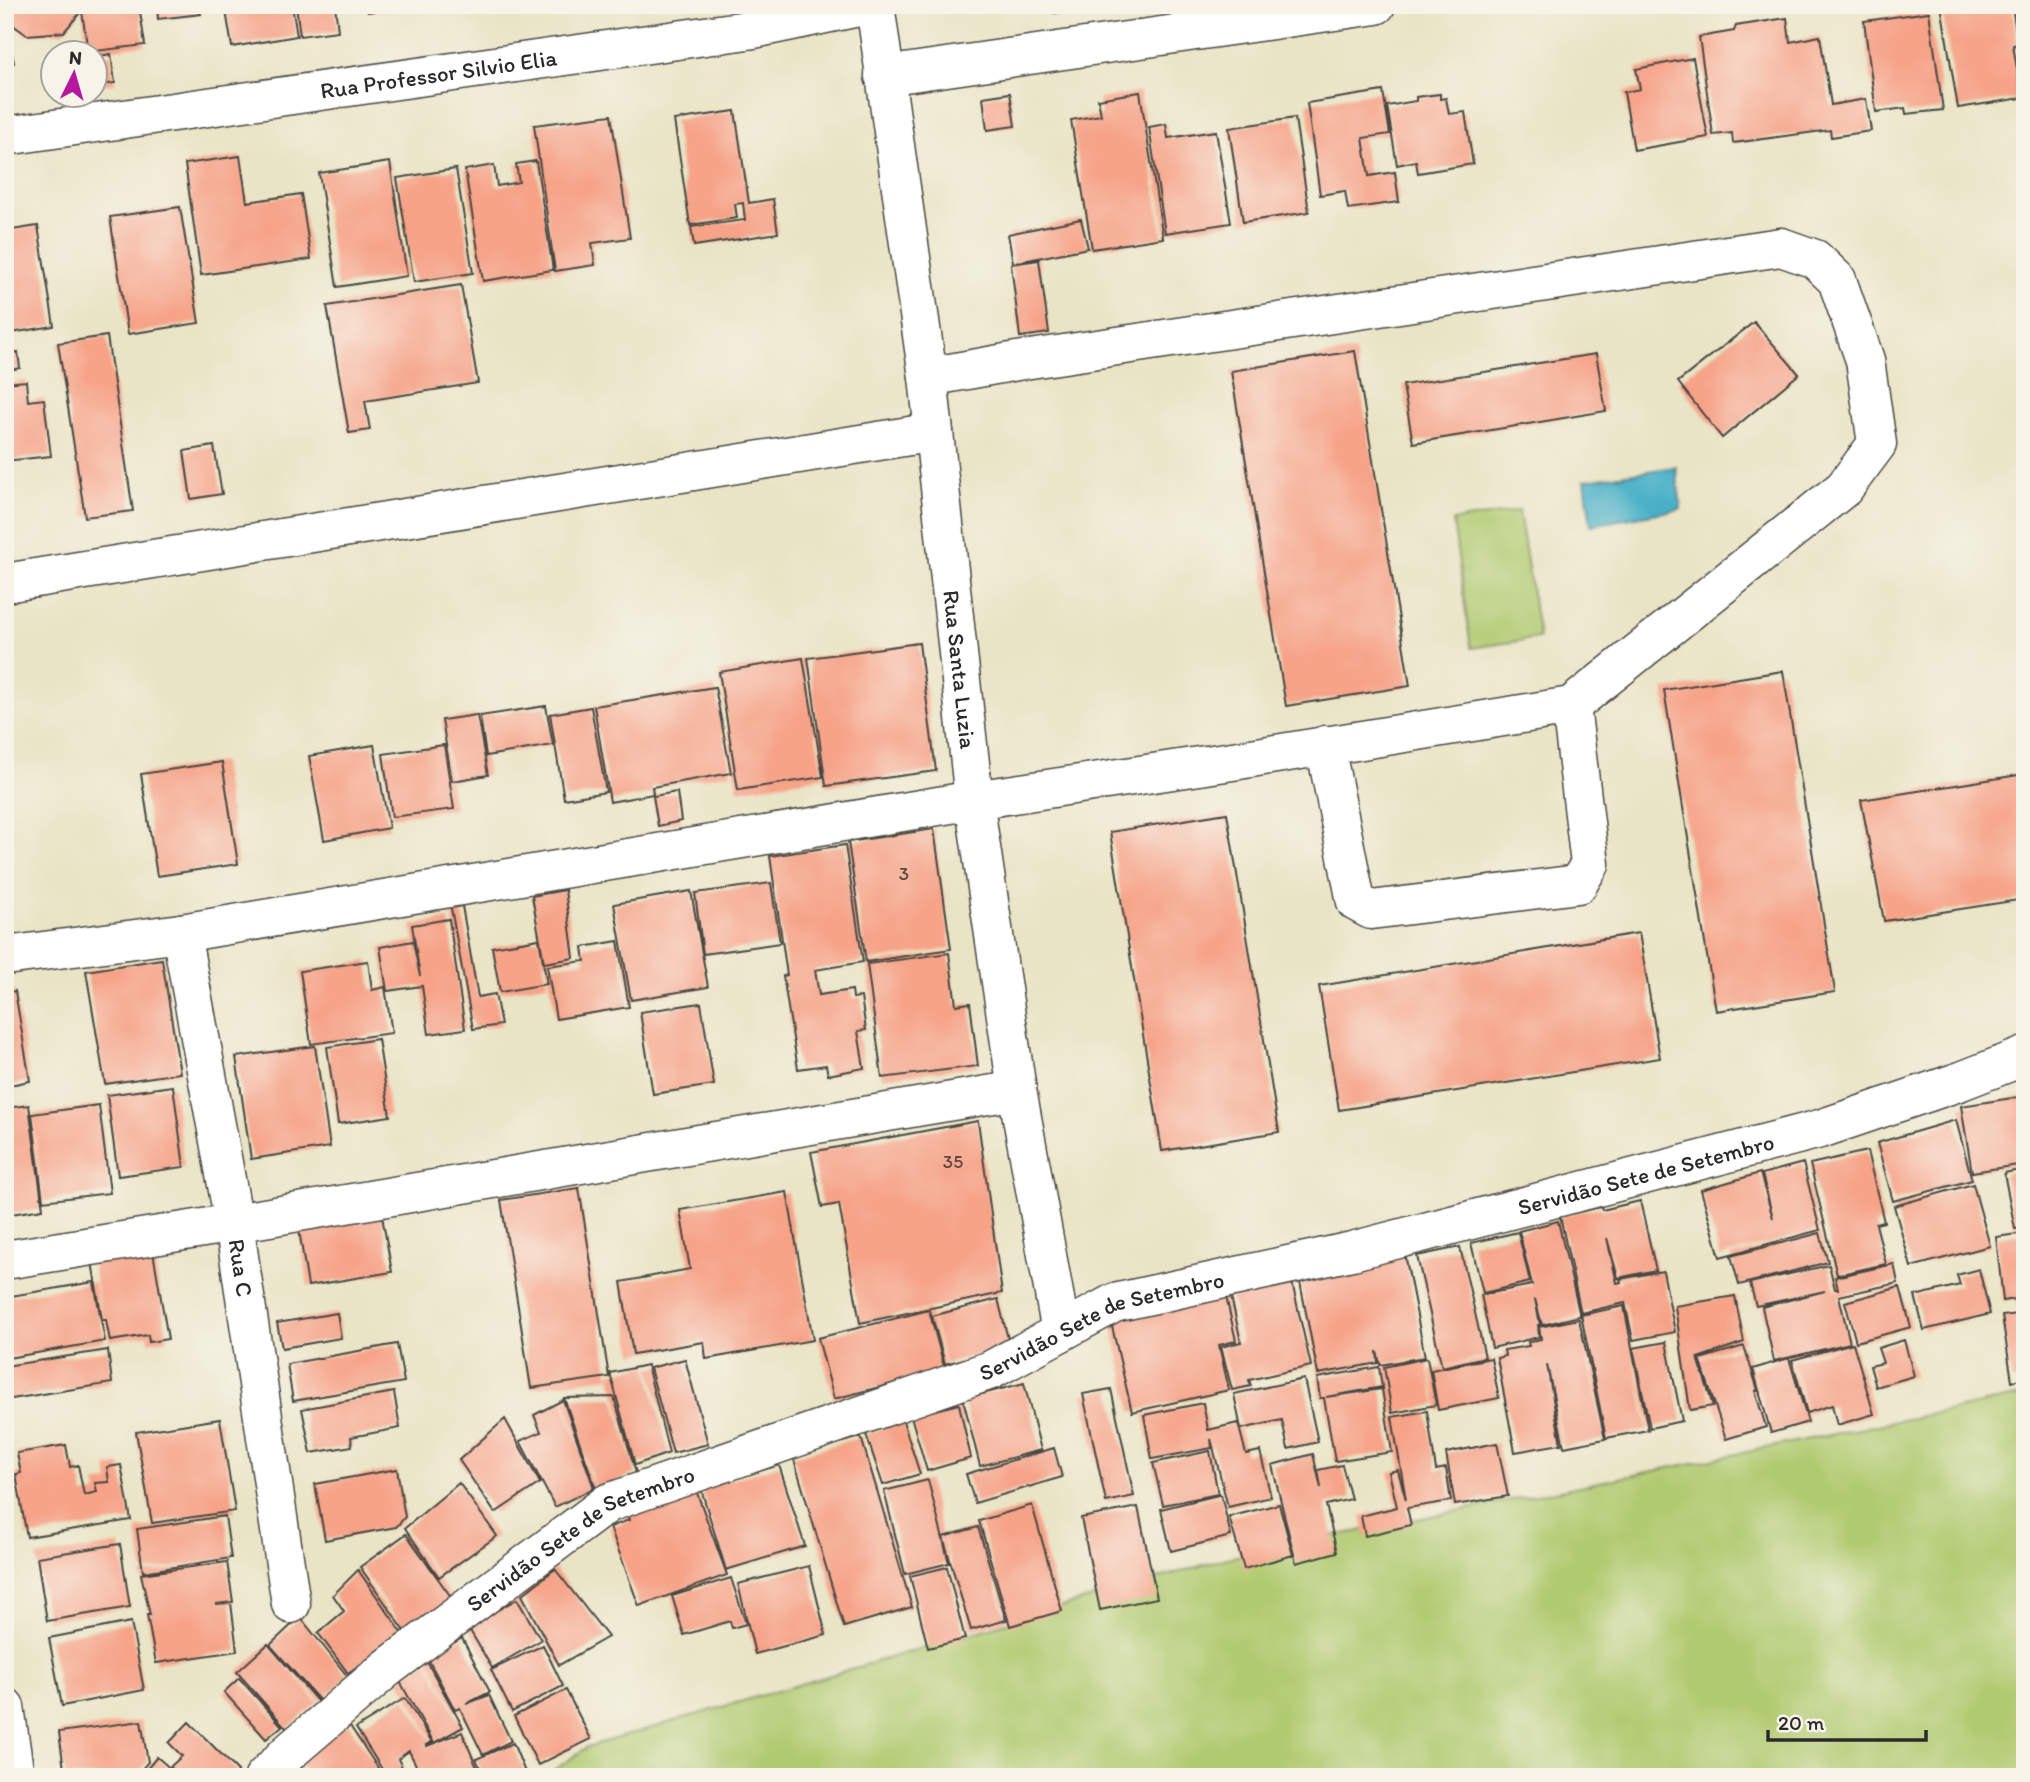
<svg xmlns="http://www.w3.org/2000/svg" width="2030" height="1782" viewBox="0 0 2030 1782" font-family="Itim,sans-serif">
<rect width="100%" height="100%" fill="#f7f3e8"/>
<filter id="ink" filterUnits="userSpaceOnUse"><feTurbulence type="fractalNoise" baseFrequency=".0143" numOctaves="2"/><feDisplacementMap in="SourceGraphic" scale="14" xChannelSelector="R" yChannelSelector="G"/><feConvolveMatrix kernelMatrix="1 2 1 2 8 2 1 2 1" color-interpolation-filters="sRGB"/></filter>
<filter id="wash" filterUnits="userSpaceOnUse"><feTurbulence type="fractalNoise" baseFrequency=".00686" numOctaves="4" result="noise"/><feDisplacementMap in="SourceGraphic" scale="28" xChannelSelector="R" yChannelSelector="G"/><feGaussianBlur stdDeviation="1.57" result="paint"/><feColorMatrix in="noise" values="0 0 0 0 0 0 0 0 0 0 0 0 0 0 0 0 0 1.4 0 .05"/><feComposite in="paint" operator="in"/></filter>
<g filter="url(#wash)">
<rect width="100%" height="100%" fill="#e9e4c5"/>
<path fill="#b0ca70" stroke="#6e7a4e" stroke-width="2" d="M1519,511L1539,638L1471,648L1453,521Z
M2025,1395V1777H545L587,1747L1227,1558Z"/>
<path fill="#49b0c8" stroke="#3a6e7a" stroke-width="2" d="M1676,467L1681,509L1591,525L1585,480Z"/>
<g id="blocks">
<path fill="#f6a388" d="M7,5H77L79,14L64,32L27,35L10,23Z
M81,5H139L145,45L88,52Z
M157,5H200L201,14L158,19Z
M225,5H292L297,36L232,47Z
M296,5H335L338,31L300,36Z
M367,5H405V7L368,12Z
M1053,5H1088L1089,7L1055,13Z
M1941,5H2012L2018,44L2013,45L2022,98L1958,108Z
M1929,12L1943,110L1906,114L1905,108L1876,112L1864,21Z
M5,15L14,63L5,65Z
M1787,18L1790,42L1820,36L1831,105L1866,99L1871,131L1831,137L1830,130L1733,143L1732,133L1713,135L1699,37L1734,31L1736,26Z
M111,54L115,83L94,86V57Z
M1693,58L1708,137L1634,150L1624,92L1640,89L1636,69Z
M1383,91L1390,134L1363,138L1369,176L1395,172L1399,202L1348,209L1345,191L1320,195L1307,103Z
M1140,92L1163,238L1092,249L1071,120L1101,115L1098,99Z
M1010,93L1015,126L987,130L983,97Z
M1440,94V99L1446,98L1449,114L1465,112L1473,164L1418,173L1416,161L1397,165L1387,106L1416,101V97Z
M735,111L749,203L773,199L778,233L694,246L691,227L745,220L743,203L735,204L737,218L690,225L674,120Z
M611,115L630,238L592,243L595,265L555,271L534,125Z
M1295,118L1309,212L1243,222L1229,128Z
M1166,124L1168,138L1216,131L1231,223L1165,233L1149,127Z
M240,156L247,202L301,194L311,259L201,275L185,164Z
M536,161L553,270L483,281L465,170L494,165L497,186L519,182L516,164Z
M390,162L407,276L337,287L319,173Z
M456,169L473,273L414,282L397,178Z
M180,207L199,323L128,334L110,217Z
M1081,219L1088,248L1013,263L1008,234Z
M38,226L54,326L5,334V231Z
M1039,260L1049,333L1020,337L1011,264Z
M461,285L478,383L365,401L370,430L349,433L327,306Z
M1754,322L1799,374L1722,438L1678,382Z
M107,336L133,511L85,517L58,343Z
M1355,351L1410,686L1286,706L1231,371Z
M18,352L20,368L5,371V354Z
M1596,354L1606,411L1413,443L1403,385Z
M26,381L28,401L44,399L51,456L5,461V383Z
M214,446L222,494L191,499L184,451Z
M919,643L936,771L826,786L808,658Z
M803,658L823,777L738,790L719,672Z
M1783,671L1835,992L1716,1011L1664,690Z
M715,687L731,773L652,787L653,794L610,802L594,706Z
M546,706L553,745L486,756L480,716Z
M591,707L606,792L564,799L550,714Z
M477,715L488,775L452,781L442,720Z
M374,745L389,828L324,840L309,756Z
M444,745L454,809L392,817L383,754Z
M222,762L238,864L157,876L141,774Z
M2025,774V899L1884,921L1861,800Z
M677,792L681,821L658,826L653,796Z
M1227,813L1279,1132L1162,1151L1110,832Z
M934,829L951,949L866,962L848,842Z
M845,845L863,962L815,970L819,995L852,990L853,998L861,997L866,1030L858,1031L864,1068L828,1075L826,1065L798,1069L783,976L787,975L770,856Z
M771,883L780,943L703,954L695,893Z
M565,890L574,958L544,963L532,896Z
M691,891L708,987L631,1000L614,904Z
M462,906L478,997L495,994L501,1025L473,1029L451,908Z
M449,919L465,1029L429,1034L422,986L387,991L380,947L413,941L420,976L412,925Z
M1639,933L1660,1058L1339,1110L1319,986Z
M539,939L547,984L500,992L492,947Z
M618,941L629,1007L556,1019L547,966L585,961L583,947Z
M949,953L956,1005L970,1003L978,1066L882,1078L867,964Z
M162,959L180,1073L105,1084L86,971Z
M368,961L372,990L385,987L392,1033L311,1044L300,971Z
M15,991L30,1081L5,1086V993Z
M701,1003L714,1085L653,1094L640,1012Z
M378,1039L390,1116L338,1124L327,1047Z
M315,1046L330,1147L251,1159L236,1057Z
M173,1086L184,1167L118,1176L107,1095Z
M2025,1096V1164L1972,1172L1961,1106Z
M29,1105L43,1209L5,1215V1108Z
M99,1105L110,1193L43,1201L32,1114Z
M1956,1120L1972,1180L1893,1201L1877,1143Z
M978,1121L1002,1293L860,1323L839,1204L822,1207L811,1152Z
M1867,1151L1884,1222L1876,1224L1886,1264L1837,1275L1810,1164Z
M1803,1163L1820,1230L1720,1257L1701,1190L1760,1173L1773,1218L1762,1174Z
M2025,1169V1228L2015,1229L2004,1173Z
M1973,1184L1990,1246L1911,1267L1894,1206Z
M579,1188L609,1377L531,1388L501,1200Z
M787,1192L813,1340L706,1359L704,1342L633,1354L621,1282L690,1269L680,1210Z
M1640,1201L1656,1270L1618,1278L1607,1238L1617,1283L1621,1282L1620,1279L1663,1271L1675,1332L1633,1340L1625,1303L1581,1313L1560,1216L1601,1207L1602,1210Z
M382,1216L392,1272L308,1286L299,1230Z
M1558,1221L1580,1316L1542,1325L1535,1299L1540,1325H1538L1539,1337L1492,1348L1481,1295L1532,1285L1519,1231Z
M1518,1232L1530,1282L1483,1293L1471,1243Z
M1820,1233L1828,1262L1739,1285L1731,1256Z
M2025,1233V1311L2018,1312L2016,1299L2003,1301L1996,1237Z
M1460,1247L1485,1357L1442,1367L1417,1256Z
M153,1252L168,1339L149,1342L148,1335L110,1341L106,1320H102L92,1262Z
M1405,1254L1425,1357L1380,1365L1377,1351L1378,1363L1318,1374L1299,1277Z
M1894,1264L1898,1283L1839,1296L1850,1343L1774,1361L1762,1307L1825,1291L1756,1306L1750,1283L1829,1265L1835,1289H1838L1835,1277Z
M1979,1269L1990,1314L1924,1330L1915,1296L1960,1285L1957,1275Z
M1291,1278L1311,1366L1249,1380L1251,1386L1232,1390L1221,1347L1241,1342L1230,1292Z
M94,1282L105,1341L8,1358L5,1343V1297Z
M1900,1287L1911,1327L1856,1342L1845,1302Z
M1225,1292L1236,1341L1219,1345L1229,1390L1132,1412L1110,1318Z
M1735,1296L1744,1342L1698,1358L1713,1406L1690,1410L1675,1306Z
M998,1299L1010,1347L945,1364L932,1316Z
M1624,1306L1648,1430L1606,1438L1581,1315Z
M929,1310L945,1370L834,1399L818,1338Z
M337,1313L341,1338L282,1348L277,1323Z
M2025,1313V1378L2012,1381L2002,1316Z
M1579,1319L1605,1439L1564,1447L1547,1365L1561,1444L1515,1452L1497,1358L1505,1356L1504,1350L1529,1346L1528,1342L1541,1339L1539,1327Z
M1904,1340L1914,1376L1876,1387L1870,1366L1883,1363L1878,1348Z
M1666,1342L1682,1421L1650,1428L1633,1348Z
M1853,1343L1874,1414L1837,1425L1832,1405L1807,1413L1792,1360Z
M397,1344L404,1382L293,1401L287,1364Z
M1744,1346L1758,1390L1755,1391L1766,1427L1726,1439L1700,1359Z
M108,1350L112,1383L5,1400V1366Z
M1427,1358L1436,1405L1392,1413L1384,1367Z
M1491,1358L1499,1398L1438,1410L1431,1370Z
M1789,1358L1808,1422L1771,1433L1753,1369Z
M685,1359L708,1444L673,1453L650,1368Z
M647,1365L669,1453L635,1465L610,1373Z
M1379,1367L1382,1387L1326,1397L1382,1389L1392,1452L1335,1461L1324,1398H1320L1317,1378Z
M1304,1379L1318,1442L1288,1449L1282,1420L1241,1429L1234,1394Z
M1024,1383L1041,1450L980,1466L963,1399Z
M1111,1389L1134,1496L1106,1502L1083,1394Z
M394,1392L400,1428L351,1437L352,1446L311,1453L302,1409Z
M614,1397L636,1473L597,1492L564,1398Z
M563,1400L594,1488L555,1507L520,1441L541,1432L534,1415Z
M1203,1403L1208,1430L1238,1423L1246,1454L1260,1451L1271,1497L1228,1507L1211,1439L1212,1448L1152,1459L1144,1415Z
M959,1404L971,1458L927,1471L911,1416Z
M1427,1411L1436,1470L1446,1468L1451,1501L1407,1508L1411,1525L1365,1536L1361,1516L1397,1507L1389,1472L1398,1470L1406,1500L1392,1417Z
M220,1419L235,1511L152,1523L136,1432Z
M505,1419L540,1483L495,1513L459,1460Z
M903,1421L920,1474L883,1485L866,1434Z
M861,1437L912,1607L844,1627L793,1456Z
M1497,1443L1508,1496L1455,1505L1446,1453Z
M66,1445L70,1467L78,1465L84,1495L97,1492L95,1483L109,1482L107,1467L121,1465L131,1520L27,1537L16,1474L21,1473L17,1453Z
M1054,1448L1062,1477L975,1503L966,1474Z
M1210,1451L1218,1494L1163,1505L1153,1463Z
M1313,1454L1321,1488L1318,1470L1342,1465L1351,1499L1326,1505L1337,1552L1296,1563L1272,1465Z
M779,1465L805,1546L726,1570L701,1489Z
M397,1469L405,1517L396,1527L325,1540L315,1484Z
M928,1480L949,1563L905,1574L884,1491Z
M459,1483L497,1536L439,1577L405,1528Z
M696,1490L727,1575L639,1606L610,1527L629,1520L627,1515Z
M1218,1495H1221L1231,1536L1171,1551L1161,1509Z
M1279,1504L1293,1555L1244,1569L1229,1517Z
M1032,1505L1062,1611L1010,1626L979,1521Z
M1138,1507L1157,1598L1100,1610L1081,1518Z
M225,1516L231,1558L143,1572L137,1529Z
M978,1527L1006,1620L971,1630L943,1537Z
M406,1534L454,1601L407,1634L360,1567Z
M120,1544L130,1607L47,1621L37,1557Z
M227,1562L233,1602L216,1604L231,1603L237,1651L156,1663L147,1615H150L141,1574Z
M809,1566L826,1635L755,1654L738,1584Z
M947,1567L965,1639L928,1648L910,1576Z
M555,1569L608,1637L559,1665L522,1595Z
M358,1570L403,1634L348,1673L318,1633L344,1611L333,1595Z
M731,1578L746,1624L732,1628L730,1621L684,1635L672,1596Z
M517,1599L541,1640L492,1668L468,1627Z
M300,1617L348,1677L320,1701L270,1645Z
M131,1622L144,1690L62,1706L49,1638Z
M462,1638L490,1692L466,1704L489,1695L511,1741L483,1755L460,1708L455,1710L427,1657Z
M268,1644L318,1702L287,1729L237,1672Z
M543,1645L563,1686L512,1712L491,1670Z
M427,1662L463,1727L434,1743L398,1678Z
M239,1678L282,1726L266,1739L224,1692Z
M566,1690L591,1739L538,1765L514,1716Z
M405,1698L432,1742L426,1745L427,1746L462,1732L481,1777H422L409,1751L398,1759L405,1773L399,1777H387L356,1728Z
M141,1721L148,1762L135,1777H65L59,1732Z
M189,1722L238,1771L234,1777H181L170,1767L182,1756L169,1743Z
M348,1723L384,1777H308L298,1763Z
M513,1743L527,1777H484L476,1759Z
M157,1757L180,1777H140Z"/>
</g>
</g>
<g filter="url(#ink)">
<use href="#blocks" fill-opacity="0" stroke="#484742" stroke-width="2"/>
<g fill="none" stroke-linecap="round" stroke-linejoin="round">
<defs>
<g id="minor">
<path id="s1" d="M875,5L928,377L974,800L1017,1090L1061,1332"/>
<path d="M884,76L1376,5"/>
<path id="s2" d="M5,136L754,29L869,5"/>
<path d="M5,583L934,432"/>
<path d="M1325,745L1356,902L1371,910L1578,884L1590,864L1571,706"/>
<path id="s3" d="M181,933L234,1223L291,1604"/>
<path d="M5,956L181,933L974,800L1239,760L1571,706L1844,488L1877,444L1865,360L1837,280L1815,259L1781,247L1017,361L928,377"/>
<path d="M5,1260L234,1223L1017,1090"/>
<path d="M5,1707L15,1777"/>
<path id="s4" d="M264,1777L289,1752L386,1669L608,1503L991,1370L1114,1303L1352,1251L1820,1129L1961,1081L2025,1056"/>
</g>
</defs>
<use href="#minor" stroke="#484742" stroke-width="41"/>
<use href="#minor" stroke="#fff" stroke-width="38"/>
</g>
</g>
<g text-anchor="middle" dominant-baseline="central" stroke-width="7" stroke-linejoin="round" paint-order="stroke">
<g font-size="19" fill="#5e4942">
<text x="904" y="873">3</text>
<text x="953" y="1161">35</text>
</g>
<g font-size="23" fill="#2b2b2b" stroke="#f7f3e8">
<text stroke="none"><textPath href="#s2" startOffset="438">Rua Professor Silvio Elia</textPath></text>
<text stroke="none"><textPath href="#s1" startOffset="670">Rua Santa Luzia</textPath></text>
<text stroke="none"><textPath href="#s4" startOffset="1533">Servidão Sete de Setembro</textPath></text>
<text stroke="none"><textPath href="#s3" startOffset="340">Rua C</textPath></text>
<text stroke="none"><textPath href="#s4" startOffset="966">Servidão Sete de Setembro</textPath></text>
<text stroke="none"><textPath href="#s4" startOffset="399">Servidão Sete de Setembro</textPath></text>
</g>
</g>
<rect width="2030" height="1782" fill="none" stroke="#f7f3e8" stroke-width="28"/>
<g transform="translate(74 74) rotate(5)"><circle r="33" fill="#f7f3e8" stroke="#a5a39c" stroke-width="2"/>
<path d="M0-5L12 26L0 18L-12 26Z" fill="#b5179e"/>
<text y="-10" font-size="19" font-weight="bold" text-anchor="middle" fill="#2b2b2b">N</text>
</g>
<path d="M1768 1730v10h158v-10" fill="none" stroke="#2b2b2b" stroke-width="3.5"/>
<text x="1778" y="1730" font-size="21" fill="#2b2b2b" stroke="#f7f3e8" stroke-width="5" paint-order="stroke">20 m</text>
</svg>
